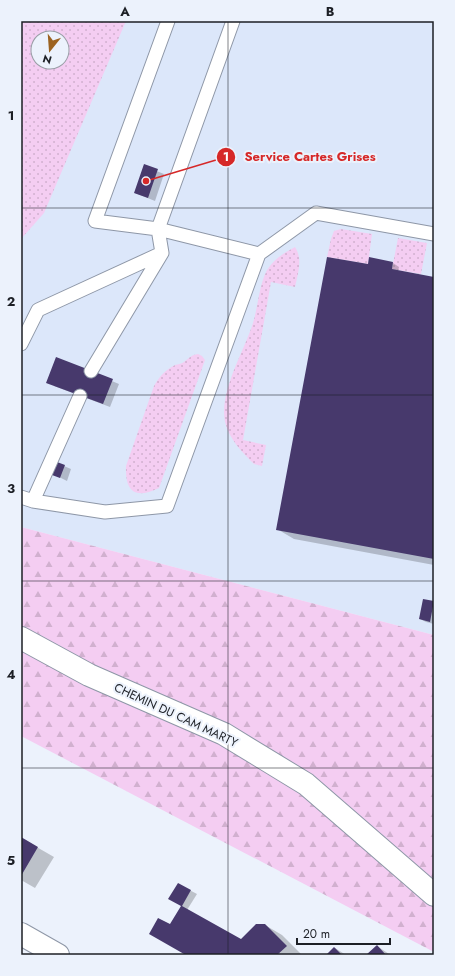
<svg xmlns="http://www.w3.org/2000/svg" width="455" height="976" viewBox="0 0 455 976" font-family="Jost,sans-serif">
<defs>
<pattern id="grass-dots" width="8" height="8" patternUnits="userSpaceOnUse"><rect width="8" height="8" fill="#f4cdf2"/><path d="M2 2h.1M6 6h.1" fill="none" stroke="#d1b0cf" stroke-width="1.8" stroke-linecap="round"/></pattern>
<pattern id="forest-firs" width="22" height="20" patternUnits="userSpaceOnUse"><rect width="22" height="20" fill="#f4cdf2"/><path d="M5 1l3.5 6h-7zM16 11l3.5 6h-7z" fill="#d1b0cf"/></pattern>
</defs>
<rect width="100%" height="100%" fill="#ecf2fc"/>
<path fill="#dce7fa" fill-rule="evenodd" d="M21,21H434V635L21,527ZM38,38H62V62H38Z"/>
<path fill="url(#grass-dots)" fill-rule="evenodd" d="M21,21H126L44,213L21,239ZM38,38H62V62H38Z
M341,229L372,234L368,264L327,257L331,239L334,231Z
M398,238L427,243L421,274L392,269Z
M295,247C303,259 298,273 295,287L271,282L243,440L266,445L262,466L254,464C242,452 229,439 225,422C219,391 244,352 253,323C258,307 259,285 267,270C274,259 284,253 295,247Z
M198,354L202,356L205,360L159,488C134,500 125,491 126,466L154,386C159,377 165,370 175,365C178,364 181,364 184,362C189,358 191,355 198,354Z"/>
<path fill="url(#forest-firs)" d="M21,527L434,635V952L21,736Z"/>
<path fill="#0003" d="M144,166L164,174L155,201L135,193Z
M393,263L399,267L398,271L434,278V565L294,539L277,529L373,266Z
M57,358L119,384L110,407L54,386Z
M57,463L71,469L67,481L53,474Z
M424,600L434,602V624L426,622L420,619Z
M21,838L54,857L35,888L21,880Z
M178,884L197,894L187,910L241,940L265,925L282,935L302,955H185L170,926L182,906Z
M377,946L389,954L391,955H368Z
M335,948L346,955H328Z"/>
<path fill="#47396c" d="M144,164L158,169L148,198L134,193Z
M327,257L368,264L369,257L393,262L392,269L434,277V559L276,530Z
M56,357L113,379L103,404L46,383Z
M57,462L65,465L60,478L52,475Z
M423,599L434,601L430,622L419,619Z
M21,837L38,847L21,876Z
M178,883L191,890L182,906L241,939L256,924H265L287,946L277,955H183L184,954L149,934L158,918L170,924L181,906L168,899Z
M377,945L386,955H366Z
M334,947L342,955H326Z"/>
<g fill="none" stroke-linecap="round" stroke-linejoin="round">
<defs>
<path id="service" d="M259,254L316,213L434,234
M21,344L38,310L162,253
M91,371L162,253L158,229L95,221L168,21
M21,497L33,501L105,512L167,506L259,254L158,229L233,21
M33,501L80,396"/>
<path id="minor" d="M21,934L58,955"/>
<path id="tertiary" d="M21,638L89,675L224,734L306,784L434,895"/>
</defs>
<use href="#service" stroke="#8e97a7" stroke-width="15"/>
<use href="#minor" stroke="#8e97a7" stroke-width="24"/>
<use href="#tertiary" stroke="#8e97a7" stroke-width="24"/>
<use href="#service" stroke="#fff" stroke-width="13"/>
<use href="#minor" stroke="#fff" stroke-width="22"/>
<use href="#tertiary" stroke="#fff" stroke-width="22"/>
</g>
<path fill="none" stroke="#1c1f25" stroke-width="1" stroke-opacity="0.55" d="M228,21V955M21,208H434M21,395H434M21,581H434M21,768H434"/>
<g text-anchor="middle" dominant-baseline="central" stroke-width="4" stroke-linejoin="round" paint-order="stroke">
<g font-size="12" fill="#1c1f25" stroke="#ecf2fc">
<text transform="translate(176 715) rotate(25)">CHEMIN DU CAM MARTY</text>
</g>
</g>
<path fill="none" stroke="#d62828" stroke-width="1.5" d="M146 181L226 157"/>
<g fill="#d62828" stroke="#ecf2fc" stroke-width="1.5">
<circle cx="146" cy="181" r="4"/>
<circle cx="226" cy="157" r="10"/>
</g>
<g font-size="12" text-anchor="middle" font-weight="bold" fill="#fff">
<text x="226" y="161">1</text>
</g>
<g font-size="13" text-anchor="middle" font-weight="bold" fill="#d62828" stroke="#ecf2fc" stroke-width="4" stroke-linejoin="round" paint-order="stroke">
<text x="310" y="161">Service Cartes Grises</text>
</g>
<rect width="455" height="976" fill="none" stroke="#ecf2fc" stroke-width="44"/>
<g transform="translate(50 50) rotate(197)"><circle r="19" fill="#ecf2fc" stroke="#999ea6"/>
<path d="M0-3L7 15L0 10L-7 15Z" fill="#9c6321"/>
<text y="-6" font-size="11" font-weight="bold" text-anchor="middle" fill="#1c1f25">N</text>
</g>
<path d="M297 938v6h93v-6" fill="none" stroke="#1c1f25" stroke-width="2"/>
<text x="303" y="938" font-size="12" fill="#1c1f25" stroke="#ecf2fc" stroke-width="3" paint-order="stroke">20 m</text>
<rect x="22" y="22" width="411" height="932" fill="none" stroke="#1c1f25" stroke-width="1.5"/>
<g font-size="13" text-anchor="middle" font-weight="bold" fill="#1c1f25">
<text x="125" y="16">A</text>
<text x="330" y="16">B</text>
<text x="11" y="120">1</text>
<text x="11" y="306">2</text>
<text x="11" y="493">3</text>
<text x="11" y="679">4</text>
<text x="11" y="865">5</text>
</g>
</svg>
